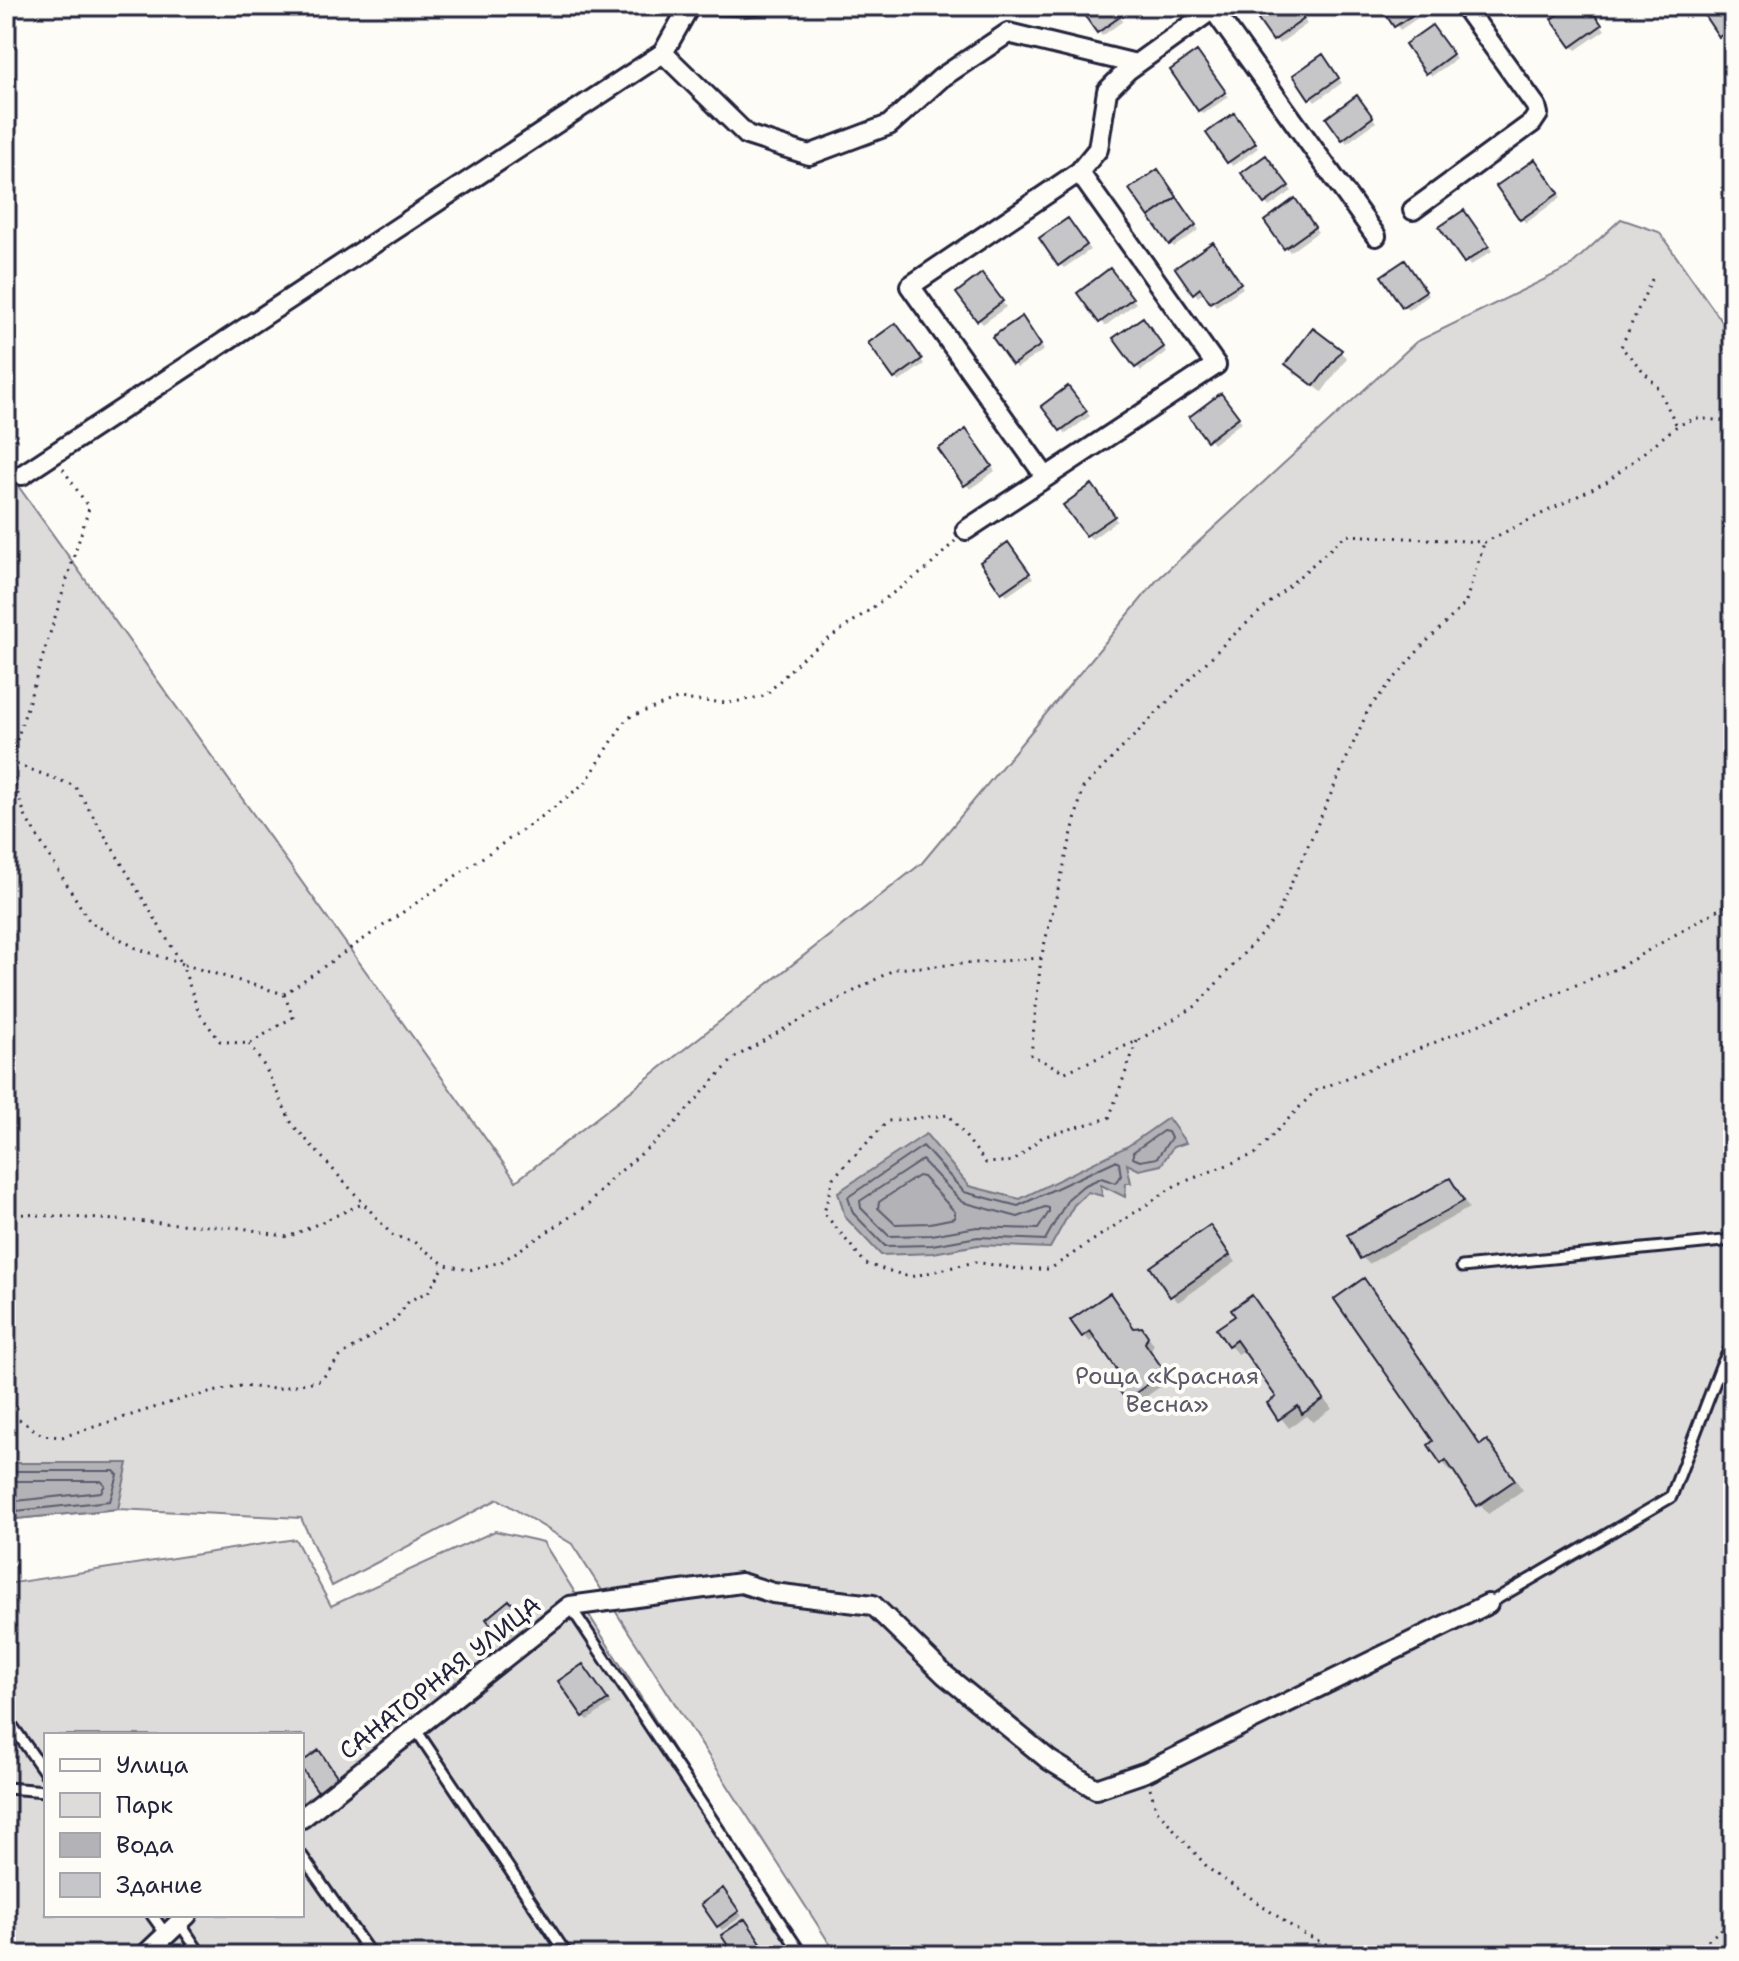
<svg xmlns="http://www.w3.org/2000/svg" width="1739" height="1961" viewBox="0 0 1739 1961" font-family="'Shantell Sans',sans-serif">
<rect width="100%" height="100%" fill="#fdfcf7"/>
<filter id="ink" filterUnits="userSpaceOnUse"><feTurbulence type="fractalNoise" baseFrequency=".0125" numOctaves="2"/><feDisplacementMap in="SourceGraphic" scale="16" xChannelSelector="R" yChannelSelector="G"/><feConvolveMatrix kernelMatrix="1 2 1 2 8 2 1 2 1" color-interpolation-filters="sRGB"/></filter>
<g filter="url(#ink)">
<path fill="#dddcdb" stroke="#807f8b" stroke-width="2" fill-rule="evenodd" d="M1621,219L1659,232L1733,337V1955H837L572,1544L498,1499L332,1586L301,1518L118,1509L6,1520V469L516,1181L922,863L1157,580L1416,342L1568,268Z
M495,1531L543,1542L803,1955H6V1584L295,1539L331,1606ZM46,1735H302V1915H46Z"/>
<path fill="#b2b2b7" stroke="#787885" stroke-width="2" d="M1168,1118L1186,1143L1173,1147L1161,1165L1139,1170L1127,1164L1131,1183H1126L1125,1197L1101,1185L1102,1196L1088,1192L1074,1205L1050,1248L978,1245L933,1253L881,1255L845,1217L838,1192L926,1134L969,1186L1020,1199L1128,1146Z
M6,1463H128L118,1509L6,1520Z"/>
<path fill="#0003" d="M1080,6H1113L1123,21L1102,36Z
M1254,6H1294L1307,24L1279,44L1252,7Z
M1383,6H1421L1425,13L1400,30Z
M1573,6H1588L1605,30L1576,50L1572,46Z
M1701,6H1733V48L1720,36Z
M1436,31L1456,59L1432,76L1428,72Z
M1201,58L1228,97L1203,114L1199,110Z
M1327,61L1342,83L1315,102L1311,97Z
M1361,102L1376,122L1347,143L1343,139Z
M1238,119L1258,148L1233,166L1229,162Z
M1270,161L1292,191L1269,207L1244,173Z
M1539,166L1561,197L1526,223L1522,219Z
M1162,176L1199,230L1174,247L1170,243Z
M1299,205L1318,232L1290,252L1286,247Z
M1468,216L1492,251L1470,266L1442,227Z
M1072,224L1090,250L1064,268L1060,264Z
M1217,249L1243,288L1216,306L1205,292L1198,297L1194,292Z
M1409,267L1428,295L1408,310L1403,305Z
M1114,274L1136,303L1105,326L1079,293Z
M986,280L1006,307L983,324L979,320Z
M1026,323L1044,350L1017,368L1013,364Z
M1147,324L1167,352L1141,371L1116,339Z
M900,329L924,364L899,382L895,378Z
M1340,352L1347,358L1322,392L1294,371Z
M1072,393L1090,416L1066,434L1044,406Z
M1224,400L1242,422L1213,444L1192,417Z
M970,436L995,471L970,489L940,450Z
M1096,491L1117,521L1092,539L1087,535Z
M1012,549L1033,578L1007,596L982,562Z
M1450,1180L1469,1208L1369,1264L1362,1257Z
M1216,1235L1236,1262L1178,1302L1172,1295Z
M1364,1281L1374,1290L1481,1446L1487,1442L1496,1452L1523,1490L1488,1514L1455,1470L1452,1472L1443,1463L1430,1445L1436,1442Z
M1110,1295L1136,1330L1141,1329L1148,1336L1154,1344L1150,1351L1170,1380L1134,1405L1127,1398L1125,1378L1097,1337L1090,1342L1084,1335Z
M1252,1298L1261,1307L1332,1409L1313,1422L1307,1416L1289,1428L1270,1404L1279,1398L1245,1350L1238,1354L1229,1345L1237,1316Z
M587,1671L611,1704L588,1720L584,1716Z
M727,1895L742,1916L722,1930L718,1925Z
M749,1926L765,1949L755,1955H737Z"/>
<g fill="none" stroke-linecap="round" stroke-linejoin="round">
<path stroke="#5c5c6d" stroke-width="2" d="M1163,1131L1168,1132L1171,1138L1157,1158L1140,1161L1133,1158V1152Z
M923,1146L964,1192L1018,1206L1115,1161L1119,1163L1121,1176L1116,1183L1101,1178L1083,1186L1068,1199L1045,1240L978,1237L932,1245L885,1246L853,1213L848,1197Z
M922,1160L962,1202L1018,1217L1045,1207L1049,1208V1212L1038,1229L977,1227L931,1235L889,1236L861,1208L860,1201Z
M918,1176L923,1177L955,1212V1218L930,1223L895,1224L878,1208L879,1202Z
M6,1471H114L118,1475L110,1501L6,1512
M6,1481H101L105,1485L101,1492L6,1502"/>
</g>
<path fill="#c6c6c8" stroke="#22223b" stroke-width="2" d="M1078,6H1114L1121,16L1097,33Z
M1295,6L1304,19L1273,41L1249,7Z
M1380,6H1421L1423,8L1394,27Z
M1570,6H1589L1602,25L1571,47L1551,19Z
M1698,6H1733V27L1719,37Z
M1432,25L1453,54L1426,74L1405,44Z
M1197,51L1226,92L1198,111L1170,70Z
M1323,54L1339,78L1309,99L1293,75Z
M1357,95L1373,117L1342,140L1326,118Z
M1234,113L1256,143L1227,163L1206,133Z
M1266,155L1289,186L1264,204L1241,173Z
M1535,159L1559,193L1520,220L1496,186Z
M1158,169L1177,197L1149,217L1129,189Z
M1177,197L1196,225L1169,245L1149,217Z
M1295,198L1315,227L1284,249L1264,221Z
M1464,210L1489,246L1464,263L1439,227Z
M1068,218L1087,245L1058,266L1039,238Z
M1213,242L1241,283L1210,303L1200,288L1193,294L1175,268Z
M1405,260L1426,291L1402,307L1381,276Z
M1110,268L1133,298L1099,323L1077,293Z
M982,273L1003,301L977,321L956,293Z
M1022,316L1041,345L1012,365L992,337Z
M1143,317L1164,347L1135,368L1113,338Z
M896,323L922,359L894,379L868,343Z
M1313,328L1342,350L1314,386L1285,364Z
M1068,386L1087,411L1060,431L1041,406Z
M1221,393L1239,417L1207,441L1189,417Z
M966,429L992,466L964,486L938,449Z
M1092,484L1115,516L1086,536L1063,505Z
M1008,542L1030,573L1001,593L980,562Z
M1450,1178L1464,1201L1360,1259L1347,1235Z
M1210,1225L1230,1255L1170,1297L1150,1267Z
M1364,1278L1480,1445L1487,1440L1515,1480L1477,1506L1446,1460L1441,1464L1428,1445L1433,1441L1334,1299Z
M1110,1293L1134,1328L1142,1327L1148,1336L1145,1343L1165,1372L1126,1400L1114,1383L1122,1377L1090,1331L1082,1337L1070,1320Z
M1252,1295L1324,1399L1302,1414L1298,1406L1278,1420L1267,1403L1276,1397L1236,1340L1228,1346L1216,1329L1235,1316L1231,1310Z
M509,1600L531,1627L507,1646L486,1619Z
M583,1664L608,1700L583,1717L558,1681Z
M319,1750L339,1779L319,1793L302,1769V1762Z
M723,1888L739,1911L717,1927L701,1904Z
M745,1919L762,1944L745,1955H734L721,1935Z"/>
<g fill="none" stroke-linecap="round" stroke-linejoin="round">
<defs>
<path id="lane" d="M689,7L744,10L776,6
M1462,1267L1733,1240
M1488,1604L1671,1497L1721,1366L1733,1343
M570,1606L802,1955
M6,1717L46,1774
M416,1730L567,1955
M6,1788L46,1791
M302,1856L371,1955
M152,1915L165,1933
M179,1922L201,1955"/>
<path id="street" d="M1213,9L1376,236
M663,53L689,7L685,6
M1413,210L1532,123L1538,114L1536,106L1464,6
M22,475L663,53L747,135L809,155L889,125L941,78L1008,33L1136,64
M1045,476L910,286L1079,172L1098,149L1107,91L1128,70L1217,6
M966,530L1216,365L1079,172
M302,1818L570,1606L741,1583L773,1593L873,1605L945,1675L1049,1760L1096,1789L1146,1772L1488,1604
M145,1955L187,1915"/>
</defs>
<use href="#lane" stroke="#22223b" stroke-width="15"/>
<use href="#street" stroke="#22223b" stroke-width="24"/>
<path stroke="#22223b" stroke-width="3" stroke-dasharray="2 6" stroke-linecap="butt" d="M1652,279L1621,347L1657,386L1677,426
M63,469L89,508L10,762L75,786L182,964L284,994L547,813L586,782L627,718L677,699L729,703L765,696L802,658L928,568L955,541
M10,762L11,773L26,818L90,922L136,948L182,964L199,1013L220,1041L249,1044L293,1017L284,994
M1041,958L1031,1055L1065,1072L1137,1041L1196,1006L1276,918L1369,708L1423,645L1465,604L1484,543
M1137,1041L1109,1118L1042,1137L1014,1161L986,1163L949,1115L888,1121L833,1178L824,1213L866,1264L910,1277L975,1262L1019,1269H1050L1176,1185L1255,1154L1315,1091L1618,968L1733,901
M249,1044L265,1067L292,1124L392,1235L414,1242L445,1265L469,1270L501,1262L588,1205L610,1180L668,1131L734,1058L791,1025L895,969L1041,958L1083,788L1228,640L1346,535L1485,542L1608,481L1677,426L1696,418L1724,421L1733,432
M6,1213L242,1228L288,1237L362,1204
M6,1410L42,1435L62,1437L185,1398L241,1386L276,1389L321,1380L340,1357L394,1321L409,1301L429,1291L445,1265
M1150,1788L1156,1809L1209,1869L1303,1934L1350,1955
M1689,1955L1733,1920"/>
<use href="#lane" stroke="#fdfcf7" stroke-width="9"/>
<use href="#street" stroke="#fdfcf7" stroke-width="18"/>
</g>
</g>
<g text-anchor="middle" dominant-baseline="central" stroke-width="8" stroke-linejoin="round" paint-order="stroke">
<g font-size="24" fill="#5a5a6b" stroke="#fdfcf7">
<text x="1167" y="1376">Роща «Красная<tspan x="1167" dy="28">Весна»</tspan></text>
</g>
<g font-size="24" fill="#22223b" stroke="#fdfcf7">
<text transform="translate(440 1678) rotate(-38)">САНАТОРНАЯ УЛИЦА</text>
</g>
</g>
<rect width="1739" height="1961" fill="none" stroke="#fdfcf7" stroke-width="32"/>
<rect x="16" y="16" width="1707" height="1929" fill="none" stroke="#22223b" stroke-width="3" filter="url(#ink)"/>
<rect x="44" y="1733" width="260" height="184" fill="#fdfcf7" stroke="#a5a5ac" stroke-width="2"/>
<rect x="60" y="1759" width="40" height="12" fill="#fdfcf7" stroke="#a5a5ac" stroke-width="2"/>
<text x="116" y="1773" font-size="24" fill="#22223b">Улица</text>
<rect x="60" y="1793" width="40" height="24" fill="#dddcdb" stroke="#a5a5ac" stroke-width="2"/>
<text x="116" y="1813" font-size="24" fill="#22223b">Парк</text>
<rect x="60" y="1833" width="40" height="24" fill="#b2b2b7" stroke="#a5a5ac" stroke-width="2"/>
<text x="116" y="1853" font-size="24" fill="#22223b">Вода</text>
<rect x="60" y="1873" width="40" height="24" fill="#c6c6c8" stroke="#a5a5ac" stroke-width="2"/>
<text x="116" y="1893" font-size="24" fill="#22223b">Здание</text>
</svg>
